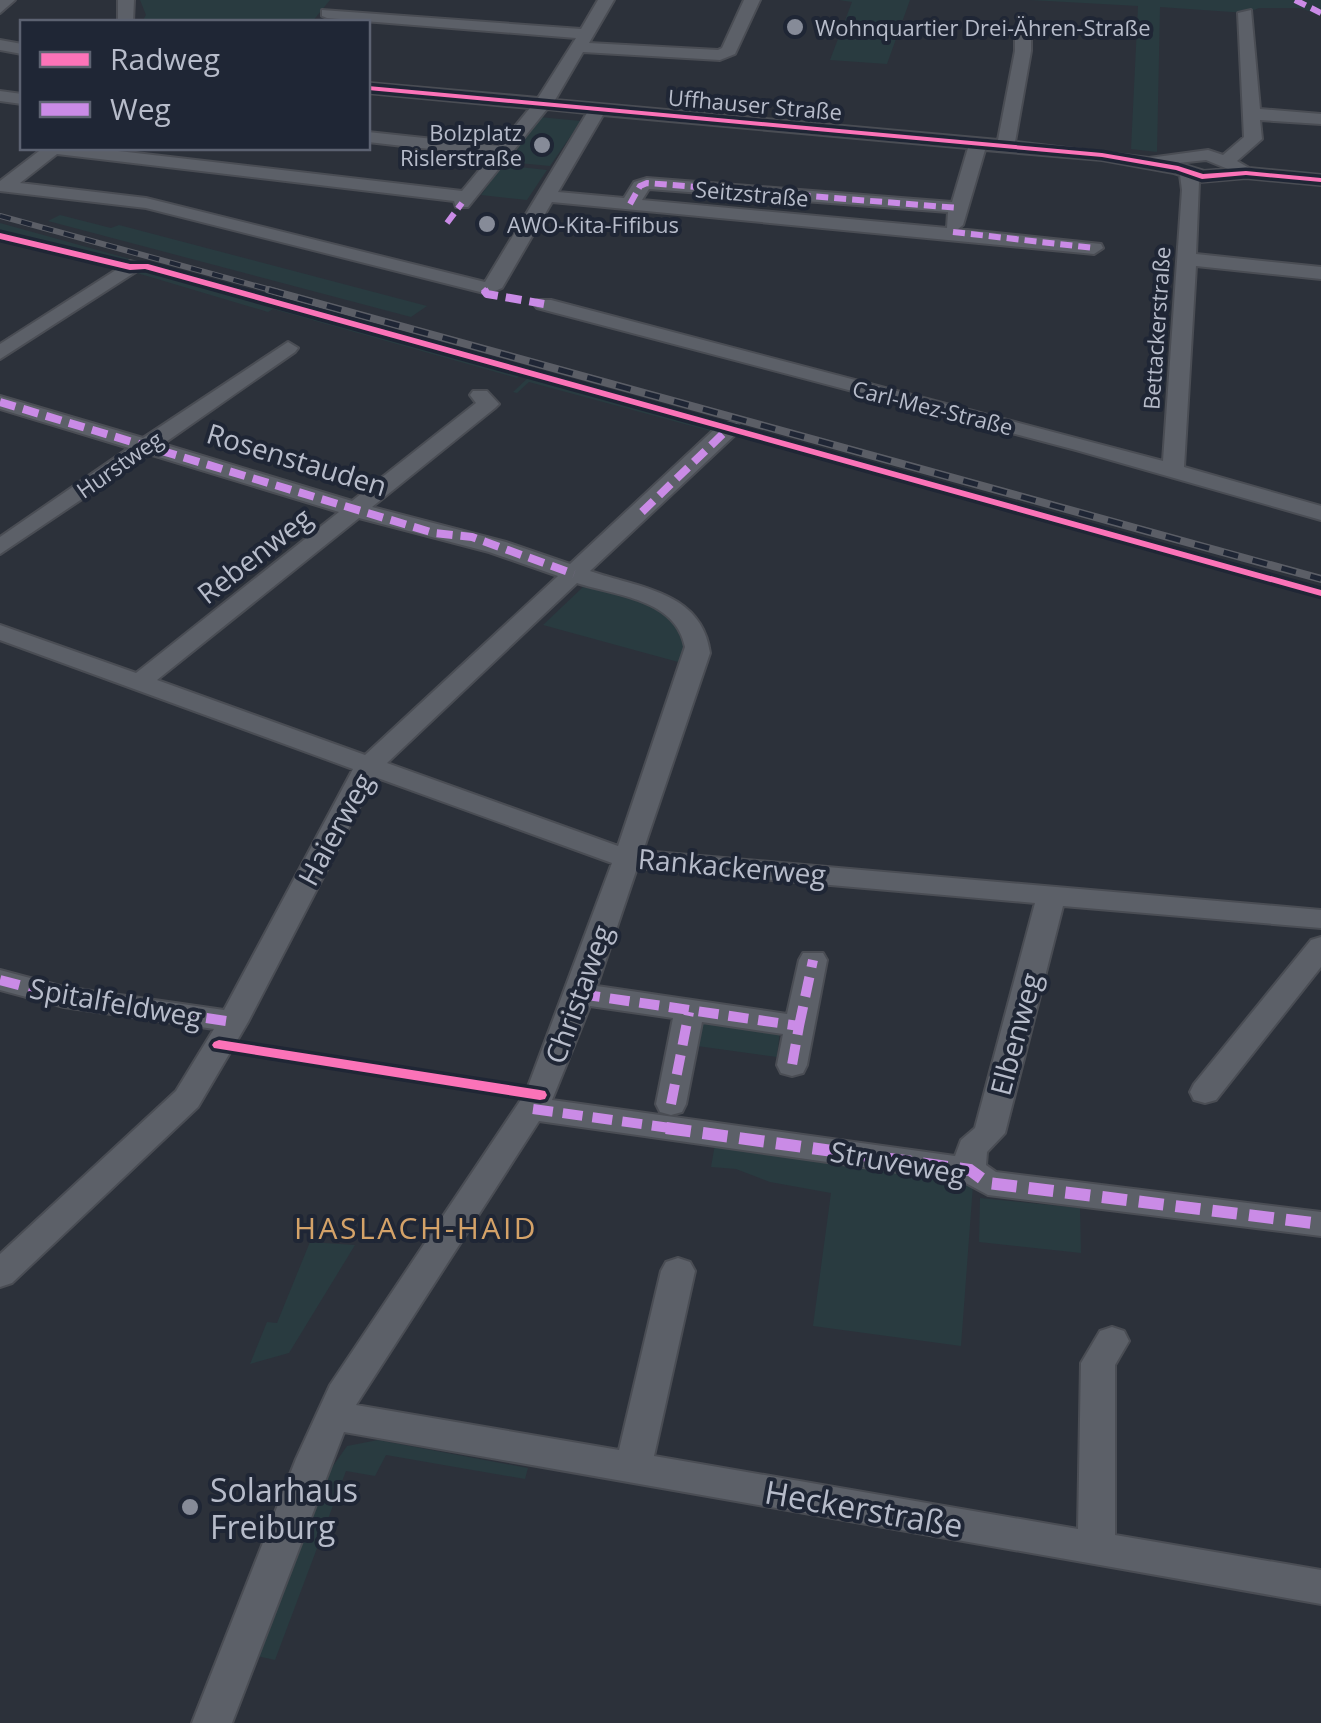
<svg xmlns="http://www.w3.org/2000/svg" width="1321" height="1723" viewBox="0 0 1321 1723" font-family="'Open Sans',sans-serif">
<rect width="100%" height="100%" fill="#2c313a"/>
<path fill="#293b40" d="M140,0H330L312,22H142L146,15Z
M839,0H910L887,64L830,60L852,2Z
M1030,0H1321V15L1299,8H1259L1246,13L1160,7L1157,152L1131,149L1138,6Z
M539,117L581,121L550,166L508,162Z
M502,165L547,170L527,200L481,195Z
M60,215L111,228L119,225L427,306L411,317L48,221Z
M0,223L527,369L517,378L273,309L268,312L127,270L0,239Z
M531,375L720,427L714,432L529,382L517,393L513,392Z
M583,587C625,596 695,606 682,663L543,625Z
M702,1022L780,1031L777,1057L697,1046Z
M715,1144L973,1185L961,1346L813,1326L831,1193L770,1182L736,1169L711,1167Z
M980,1198L1080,1208L1081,1253L979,1242Z
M310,1242L355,1245L289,1353L250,1364L267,1322L277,1323Z
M378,1440L528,1468L525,1479L386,1455L375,1476L346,1471L275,1660L257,1656L326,1476L347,1446Z"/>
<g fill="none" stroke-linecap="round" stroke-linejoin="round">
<defs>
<path id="minor" d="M0,0H15L0,13Z
M118,0H134L133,22H118Z
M598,0H614L589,43L718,50L722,48L744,0H760L735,54L720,60L583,52L555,100L998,140L1015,51V28L1023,23L1031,28V51L1015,142L1149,158L1208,150L1223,155L1244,137L1238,13L1251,10L1260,109L1321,114V124L1260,120L1262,139L1237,161L1249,168L1321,175V185L1246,178L1199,182L1196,254L1321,267V279L1196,266L1184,467L1321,506V520L1076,450L537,308L534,304L537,300H551L1163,461L1182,190L1180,175L1174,173L1102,160L985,150L963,225L958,229L1101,244L1103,248L1094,254L552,202L502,288L488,294L146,208L0,191V181L43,148H93L462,191L491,156L368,142V132L499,146L530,108L368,93V83L538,98L576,38L327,18L322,16V10L581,29ZM547,109L587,113L485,282L146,198L20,183L57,154L454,201L456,207H468ZM603,115L968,148L952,202L647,178L634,182L624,198L558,192ZM1206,160L1228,169L1204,171L1178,163ZM649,189L948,212L947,228L642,200Z
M0,40L22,44V54L0,50Z
M0,91L22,94V104L0,101Z
M130,261L137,263V271L0,359V344Z
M288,342L298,348L295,352L163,444L352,501L476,403L470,395L473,391H487L499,404L495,408L372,507L506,542L570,564L721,423H737L740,428L737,433L590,571C638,588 702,591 710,653L643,851L1321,910V928L1063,906L1005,1133L987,1152L986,1165L996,1172L1321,1212V1236L988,1195L962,1181L539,1121L356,1405L619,1450L661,1271L666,1262L678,1258L690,1262L695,1271L654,1456L1078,1529L1081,1363L1100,1331L1112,1327L1124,1331L1129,1341L1115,1365V1535L1321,1570V1604L344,1432L232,1723H192L296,1459L330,1385L526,1092L612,863L375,777L248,1022L198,1107L12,1283L0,1287V1254L176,1091L214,1029L64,1007L0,990V970L64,987L224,1010L353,769L0,640V625L136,673L339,512L149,454L0,554V537L129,448L0,409V396L143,438ZM359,518L489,552L558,576L365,755L157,680ZM577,583C617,596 676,599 685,647L618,846L387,763ZM637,868L1035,903L975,1128L961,1140L955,1156L552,1100L590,1006L673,1018L656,1104L660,1112L671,1115L682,1112L686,1104L702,1022L783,1034L777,1065L781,1073L792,1076L803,1073L807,1065L827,960L823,953H803L799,960L787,1014L597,986Z
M1321,937V967L1216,1100L1205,1103L1194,1100L1190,1092L1194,1084L1311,940Z"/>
</defs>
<use href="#minor" stroke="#4a4d54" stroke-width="4"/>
<use href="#minor" fill="#5c6068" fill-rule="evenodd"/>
<defs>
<path id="rail-far1" d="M0,216L278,292"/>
<path id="rail" d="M269,290L1321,579"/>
</defs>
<use href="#rail-far1" stroke="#5b5e66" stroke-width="6"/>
<use href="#rail" stroke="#5b5e66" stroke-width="8"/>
<use href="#rail-far1" stroke="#1f2635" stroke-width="4" stroke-dasharray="11" stroke-linecap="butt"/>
<use href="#rail" stroke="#1f2635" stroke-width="5" stroke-dasharray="15" stroke-linecap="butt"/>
<path stroke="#ca8be6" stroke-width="6" stroke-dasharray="12 6" stroke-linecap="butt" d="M1295,0L1321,13
M630,204L640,186L647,183L959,208
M447,223L462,203
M953,232L1094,248
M483,289L486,292"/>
<path stroke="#ca8be6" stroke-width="8" stroke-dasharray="16 8" stroke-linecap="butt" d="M484,290L487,294L544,304
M0,402L434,533L472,537L574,574
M642,512L729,428"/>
<path stroke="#ca8be6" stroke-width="10" stroke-dasharray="20 10" stroke-linecap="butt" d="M0,980L64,997L233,1022
M580,994L799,1026L792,1065
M799,1026L813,960
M671,1104L689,1012
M533,1109L684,1130"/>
<path stroke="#ca8be6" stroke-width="12" stroke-dasharray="25 12" stroke-linecap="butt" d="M666,1128L970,1170L988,1183L1321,1224"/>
<defs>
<path id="cycleway" d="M368,86L1102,153L1178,166L1203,174L1246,171L1321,178V182L1246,175L1202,179L1176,170L1102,157L368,90Z
M0,233L130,264H148L1321,590V596L145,269L130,270L0,239Z
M219,1040L540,1090L545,1091L547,1095L545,1099L540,1100L214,1048L212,1045L214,1042Z"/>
</defs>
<use href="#cycleway" stroke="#1f2635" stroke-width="7"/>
<use href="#cycleway" fill="#fb73b8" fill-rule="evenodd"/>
</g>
<g fill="#868b98" stroke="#1f2635" stroke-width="4">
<circle cx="795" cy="27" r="10"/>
<circle cx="542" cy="145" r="10"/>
<circle cx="487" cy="224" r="10"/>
<circle cx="190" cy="1507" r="10"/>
</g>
<g text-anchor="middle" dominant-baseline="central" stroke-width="8" stroke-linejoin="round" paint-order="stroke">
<g font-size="22" fill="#b7bcca" stroke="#1f2635" text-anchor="start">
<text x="815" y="27">Wohnquartier Drei-Ähren-Straße</text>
<text x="522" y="132" text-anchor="end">Bolzplatz<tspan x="522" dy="25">Rislerstraße</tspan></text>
<text x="507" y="224">AWO-Kita-Fifibus</text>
</g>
<g font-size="22" fill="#b7bcca" stroke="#1f2635">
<text transform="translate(755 104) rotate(5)">Uffhauser Straße</text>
<text transform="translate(752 193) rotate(5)">Seitzstraße</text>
<text transform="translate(1156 328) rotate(-86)">Bettackerstraße</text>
<text transform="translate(933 407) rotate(14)">Carl-Mez-Straße</text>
<text transform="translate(119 464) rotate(-35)">Hurstweg</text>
</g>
<g font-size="28" fill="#b7bcca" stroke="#1f2635">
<text transform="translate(297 459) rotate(17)">Rosenstauden</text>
<text transform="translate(254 555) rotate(-38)">Rebenweg</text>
<text transform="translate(335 829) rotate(-61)">Haierweg</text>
<text transform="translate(732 866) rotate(5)">Rankackerweg</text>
<text transform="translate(578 994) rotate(-70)">Christaweg</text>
<text transform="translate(116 1002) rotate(10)">Spitalfeldweg</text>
<text transform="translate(1015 1034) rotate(-75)">Elbenweg</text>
<text transform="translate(898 1162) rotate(10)">Struveweg</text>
</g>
<g font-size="30" letter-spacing="2.5" fill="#d4a268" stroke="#1f2635">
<text x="416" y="1227">HASLACH-HAID</text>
</g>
<g font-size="32" fill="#b7bcca" stroke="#1f2635" text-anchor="start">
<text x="210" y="1489">Solarhaus<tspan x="210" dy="37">Freiburg</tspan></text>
</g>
<g font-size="32" fill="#b7bcca" stroke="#1f2635">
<text transform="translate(864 1508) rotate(10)">Heckerstraße</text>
</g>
</g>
<rect x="20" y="20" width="350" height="130" fill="#1f2635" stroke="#5c6271" stroke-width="2.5"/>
<rect x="40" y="52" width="50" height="15" fill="#fb73b8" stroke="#5c6271" stroke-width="2.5"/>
<text x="110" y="70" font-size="30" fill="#b7bcca">Radweg</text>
<rect x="40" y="102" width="50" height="15" fill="#ca8be6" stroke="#5c6271" stroke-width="2.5"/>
<text x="110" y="120" font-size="30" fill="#b7bcca">Weg</text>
</svg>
